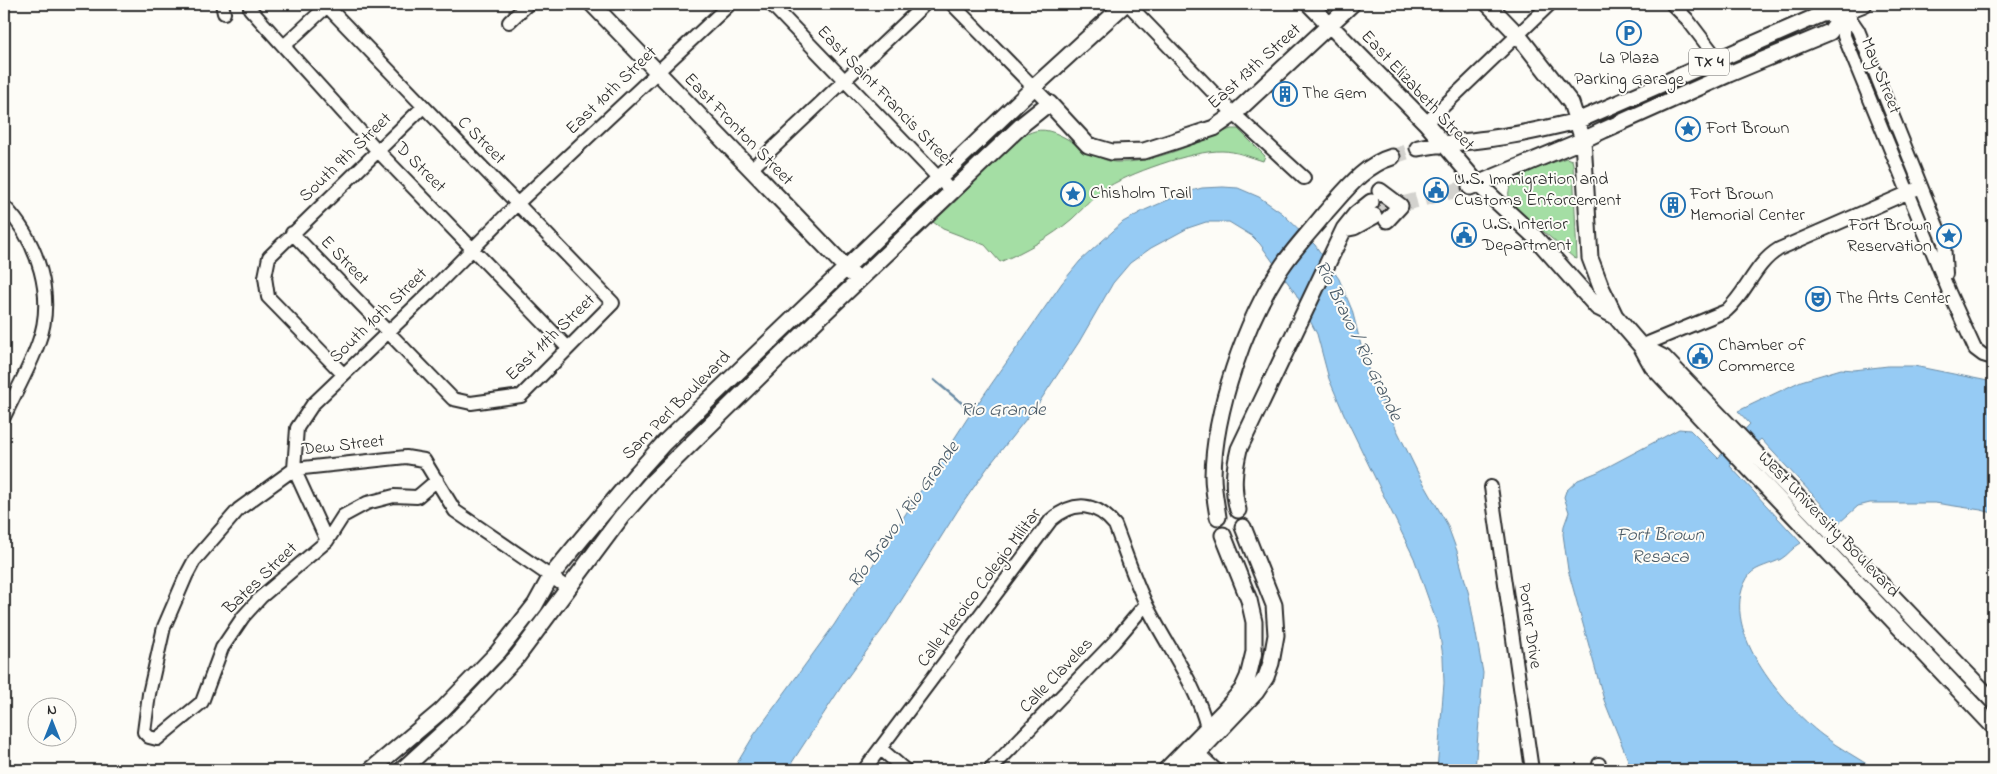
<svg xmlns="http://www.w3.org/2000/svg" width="1997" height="774" viewBox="0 0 1997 774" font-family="'Indie Flower',sans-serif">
<rect width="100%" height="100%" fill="#fdfcf7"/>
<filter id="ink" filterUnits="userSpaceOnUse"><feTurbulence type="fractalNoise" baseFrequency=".02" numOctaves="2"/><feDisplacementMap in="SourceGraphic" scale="10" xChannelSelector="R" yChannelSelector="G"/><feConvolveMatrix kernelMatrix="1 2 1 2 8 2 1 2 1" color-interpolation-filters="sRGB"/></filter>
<g filter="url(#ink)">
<path fill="#a4dea4" stroke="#688468" d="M1231,129H1238L1265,156L1263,161C1250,157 1236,151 1222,151C1194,150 1126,174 1103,190C1092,198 1082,210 1072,219C1051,237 1025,251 1000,262L985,245L943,229L933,222C949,208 964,193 980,177C994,163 1015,136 1035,131C1059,124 1089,160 1115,162C1155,164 1194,143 1231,129Z
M1566,158L1572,160L1573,164L1577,259L1574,258L1521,212C1517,208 1510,203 1509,197C1504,175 1551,164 1566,158Z"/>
<path fill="#96cbf4" stroke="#6b8ba4" d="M1223,187L1238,188L1259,197L1282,213L1315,245L1339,279L1352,310L1364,357L1371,377L1419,475L1447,524L1457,551L1469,595L1483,673L1475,770H1437L1444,683L1443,657L1439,629L1414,558L1344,414L1329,379L1317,334L1296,294L1260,244L1252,236L1229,222H1206L1188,228L1151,248L1130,263L1113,283L1079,342L1038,404L988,467L958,510L887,623L847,678L787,770H733L754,735L834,625L967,419L1062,283L1080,261L1123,222L1145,210L1184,193L1202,188Z
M1888,366H1914L1993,382V513L1981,510L1935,503H1870L1858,506L1839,523L1761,439L1730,466L1801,543C1793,547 1788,555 1781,559C1772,564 1756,567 1750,574C1713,624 1784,706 1822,735C1839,748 1858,758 1876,770H1635L1628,760L1604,700L1568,570L1563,534L1564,526L1569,512L1564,497L1566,491L1578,480L1598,472L1679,429L1690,430L1718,458L1750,424L1738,411L1801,381L1841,369L1854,370Z"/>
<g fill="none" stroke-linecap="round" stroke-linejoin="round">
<path stroke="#6b8ba4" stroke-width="2.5" d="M934,380L975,414"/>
<path stroke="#d3d2ce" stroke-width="15" stroke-dasharray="15 8" stroke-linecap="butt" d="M1392,157L1418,148
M1402,204L1470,187
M1372,210L1384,206"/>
<defs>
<path id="minor" d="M222,4L224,13
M771,4L952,192
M952,4L1049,103
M1128,4L1234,114L1304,178
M1672,4L1687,19L1729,74
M1840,4L1858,30L1937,226L1944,242L1946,274
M250,9L378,151L568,348
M1844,12V36L1949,292L1975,349L1983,355L1993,358
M509,22L528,4
M284,46L327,6
M1426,123L1550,4
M751,169L925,4
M4,206C38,241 56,297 38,344C29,369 15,393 4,417
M292,233L453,399L471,403L521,396L613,303L325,4
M1641,346L1726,311C1747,293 1754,264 1779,249L1921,187
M343,374L268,297L265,277L269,257L423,107
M437,480L417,497L394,496L367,503L343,516L327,541L261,597L243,617L222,648L202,702L157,739L149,737L144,732L149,694L164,627L186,576L194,561L239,509L294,469L406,457L424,460L455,511L569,589
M1491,487L1532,770
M327,541L294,469L297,428L313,404L430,292L518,203L730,4
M881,749L905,770
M1199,754L1216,770
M1599,764L1600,770
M864,770L1051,520C1074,500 1096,502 1115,525C1125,551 1134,579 1146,604C1166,646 1196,682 1207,728
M990,770L1114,642L1146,604"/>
<path id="major" d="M592,4L852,274
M1309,4L1426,123L1477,183L1534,236L1597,307L1615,316
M1488,4L1518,35L1571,103L1583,140L1590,258L1601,287L1615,316L1641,346L1652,366L1993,726
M1418,148C1443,143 1469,142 1494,138C1522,134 1549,128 1577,121L1822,14L1844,12L1864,4
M1470,187L1583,140L1604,130L1729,74L1830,32L1844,12
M1380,191L1400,206
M1387,220L1400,206
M1344,229L1354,227L1374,216
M1641,346L1664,358L1993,701
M1238,510C1232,489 1234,470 1239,449L1344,229L1356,214L1371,202
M1218,517C1216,503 1213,489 1213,476C1214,412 1245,321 1281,268C1294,248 1311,231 1326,212C1345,191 1364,165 1392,157
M371,770L441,711L498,652L535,605L551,576L583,537L637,473L664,443L1033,88L1125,4
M402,770L461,716L517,657L622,516L653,481L817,320L1024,123L1049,103L1088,145L1112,152L1144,151L1178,140L1214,128L1234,114L1352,4
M1166,770L1224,711L1242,690L1248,677L1254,652V622L1249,600L1223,535
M1182,770L1256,692L1266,677L1271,663L1276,635L1274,605L1243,527"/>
</defs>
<use href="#minor" stroke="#2b2b2b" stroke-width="16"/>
<use href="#major" stroke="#2b2b2b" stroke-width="19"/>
<use href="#minor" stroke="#fdfcf7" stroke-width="12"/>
<use href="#major" stroke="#fdfcf7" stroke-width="15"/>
</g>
</g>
<defs>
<symbol id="parking-ring" viewBox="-11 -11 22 22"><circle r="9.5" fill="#fdfcf7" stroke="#1f6fb2" stroke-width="1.5"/><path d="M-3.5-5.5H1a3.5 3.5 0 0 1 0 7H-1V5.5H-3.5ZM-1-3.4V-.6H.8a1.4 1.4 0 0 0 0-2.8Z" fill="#1f6fb2"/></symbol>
<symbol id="building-ring" viewBox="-11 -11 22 22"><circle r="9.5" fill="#fdfcf7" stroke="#1f6fb2" stroke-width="1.5"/><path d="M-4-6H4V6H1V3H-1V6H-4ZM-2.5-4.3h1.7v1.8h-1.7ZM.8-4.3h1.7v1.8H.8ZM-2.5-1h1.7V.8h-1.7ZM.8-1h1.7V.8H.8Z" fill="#1f6fb2"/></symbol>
<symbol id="sight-ring" viewBox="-11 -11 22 22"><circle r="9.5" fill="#fdfcf7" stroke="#1f6fb2" stroke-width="1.5"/><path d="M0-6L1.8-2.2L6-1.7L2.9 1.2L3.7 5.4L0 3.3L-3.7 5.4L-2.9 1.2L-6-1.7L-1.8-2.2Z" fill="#1f6fb2"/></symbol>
<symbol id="civic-ring" viewBox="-11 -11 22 22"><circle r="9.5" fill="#fdfcf7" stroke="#1f6fb2" stroke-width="1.5"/><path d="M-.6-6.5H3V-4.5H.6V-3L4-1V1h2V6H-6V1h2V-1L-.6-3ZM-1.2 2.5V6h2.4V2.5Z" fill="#1f6fb2"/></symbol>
<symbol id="theatre-ring" viewBox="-11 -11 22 22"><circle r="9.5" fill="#fdfcf7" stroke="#1f6fb2" stroke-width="1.5"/><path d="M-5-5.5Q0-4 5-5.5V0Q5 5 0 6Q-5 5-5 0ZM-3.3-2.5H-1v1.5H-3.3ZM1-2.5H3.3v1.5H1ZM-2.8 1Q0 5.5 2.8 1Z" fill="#1f6fb2"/></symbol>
</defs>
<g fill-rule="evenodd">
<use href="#parking-ring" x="1615" y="19" width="28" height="28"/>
<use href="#building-ring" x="1271" y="80" width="28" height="28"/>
<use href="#sight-ring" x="1674" y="115" width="28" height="28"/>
<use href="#civic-ring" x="1422" y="176" width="28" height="28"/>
<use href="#sight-ring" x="1059" y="180" width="28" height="28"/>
<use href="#building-ring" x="1659" y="191" width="28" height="28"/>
<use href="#civic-ring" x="1450" y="221" width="28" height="28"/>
<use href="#sight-ring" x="1935" y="222" width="28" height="28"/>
<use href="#theatre-ring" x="1804" y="285" width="28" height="28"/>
<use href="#civic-ring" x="1686" y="342" width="28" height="28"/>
</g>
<g text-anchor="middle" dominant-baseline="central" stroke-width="4" stroke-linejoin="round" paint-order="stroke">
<rect fill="#fdfcf7" stroke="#6a6a68" stroke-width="1" x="1689" y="48.5" width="40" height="27" rx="4"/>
<g font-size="16" font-weight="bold" fill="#2b2b2b">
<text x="1709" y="62">TX 4</text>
</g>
<g font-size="18" fill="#2b2b2b" stroke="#fdfcf7" text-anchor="start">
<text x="1629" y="59" text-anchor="middle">La Plaza<tspan x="1629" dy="21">Parking Garage</tspan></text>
<text x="1302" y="94">The Gem</text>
<text x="1706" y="129">Fort Brown</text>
<text x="1454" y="180">U.S. Immigration and<tspan x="1454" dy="21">Customs Enforcement</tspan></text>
<text x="1090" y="194">Chisholm Trail</text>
<text x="1690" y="195">Fort Brown<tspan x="1690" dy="21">Memorial Center</tspan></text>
<text x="1482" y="225">U.S. Interior<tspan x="1482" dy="21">Department</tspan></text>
<text x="1932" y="226" text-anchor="end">Fort Brown<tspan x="1932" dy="21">Reservation</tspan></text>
<text x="1836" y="299">The Arts Center</text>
<text x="1718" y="346">Chamber of<tspan x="1718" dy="21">Commerce</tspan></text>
</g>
<g font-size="18" fill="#2b2b2b" stroke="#fdfcf7">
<text transform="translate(1255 67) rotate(-42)">East 13th Street</text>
<text transform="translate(1880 76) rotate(68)">May Street</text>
<text transform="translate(612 91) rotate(-44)">East 10th Street</text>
<text transform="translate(1417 91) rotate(47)">East Elizabeth Street</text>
<text transform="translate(885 97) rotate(46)">East Saint Francis Street</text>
<text transform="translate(738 130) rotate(46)">East Fronton Street</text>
<text transform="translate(481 141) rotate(45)">C Street</text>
<text transform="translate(346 158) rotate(-44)">South 9th Street</text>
<text transform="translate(420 168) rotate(45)">D Street</text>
<text transform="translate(344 261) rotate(46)">E Street</text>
<text transform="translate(379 316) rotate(-44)">South 10th Street</text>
<text transform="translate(551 338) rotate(-44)">East 11th Street</text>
<text transform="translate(677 406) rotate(-45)">Sam Perl Boulevard</text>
<text transform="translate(343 446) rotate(-6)">Dew Street</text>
<text transform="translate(1828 525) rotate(46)">West University Boulevard</text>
<text transform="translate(261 579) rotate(-44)">Bates Street</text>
<text transform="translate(980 588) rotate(-53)">Calle Heroico Colegio Militar</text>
<text transform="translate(1529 626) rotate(82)">Porter Drive</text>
<text transform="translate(1057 676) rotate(-46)">Calle Claveles</text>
</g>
<g font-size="19" font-style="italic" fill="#4b5b67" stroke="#fdfcf7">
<text transform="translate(1358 341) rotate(64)">Río Bravo / Rio Grande</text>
<text x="1003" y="410">Rio Grande</text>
<text transform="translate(904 515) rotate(-54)">Río Bravo / Rio Grande</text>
<text x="1660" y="535">Fort Brown<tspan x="1660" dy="22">Resaca</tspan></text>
</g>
</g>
<rect width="1997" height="774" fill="none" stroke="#fdfcf7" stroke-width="20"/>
<rect x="10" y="10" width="1977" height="754" fill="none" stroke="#2b2b2b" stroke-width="2" filter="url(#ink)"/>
<g transform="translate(52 722)"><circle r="24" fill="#fdfcf7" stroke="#a9a8a5"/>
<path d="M0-4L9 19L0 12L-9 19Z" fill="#1f6fb2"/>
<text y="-8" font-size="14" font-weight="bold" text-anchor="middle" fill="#2b2b2b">N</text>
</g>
</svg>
